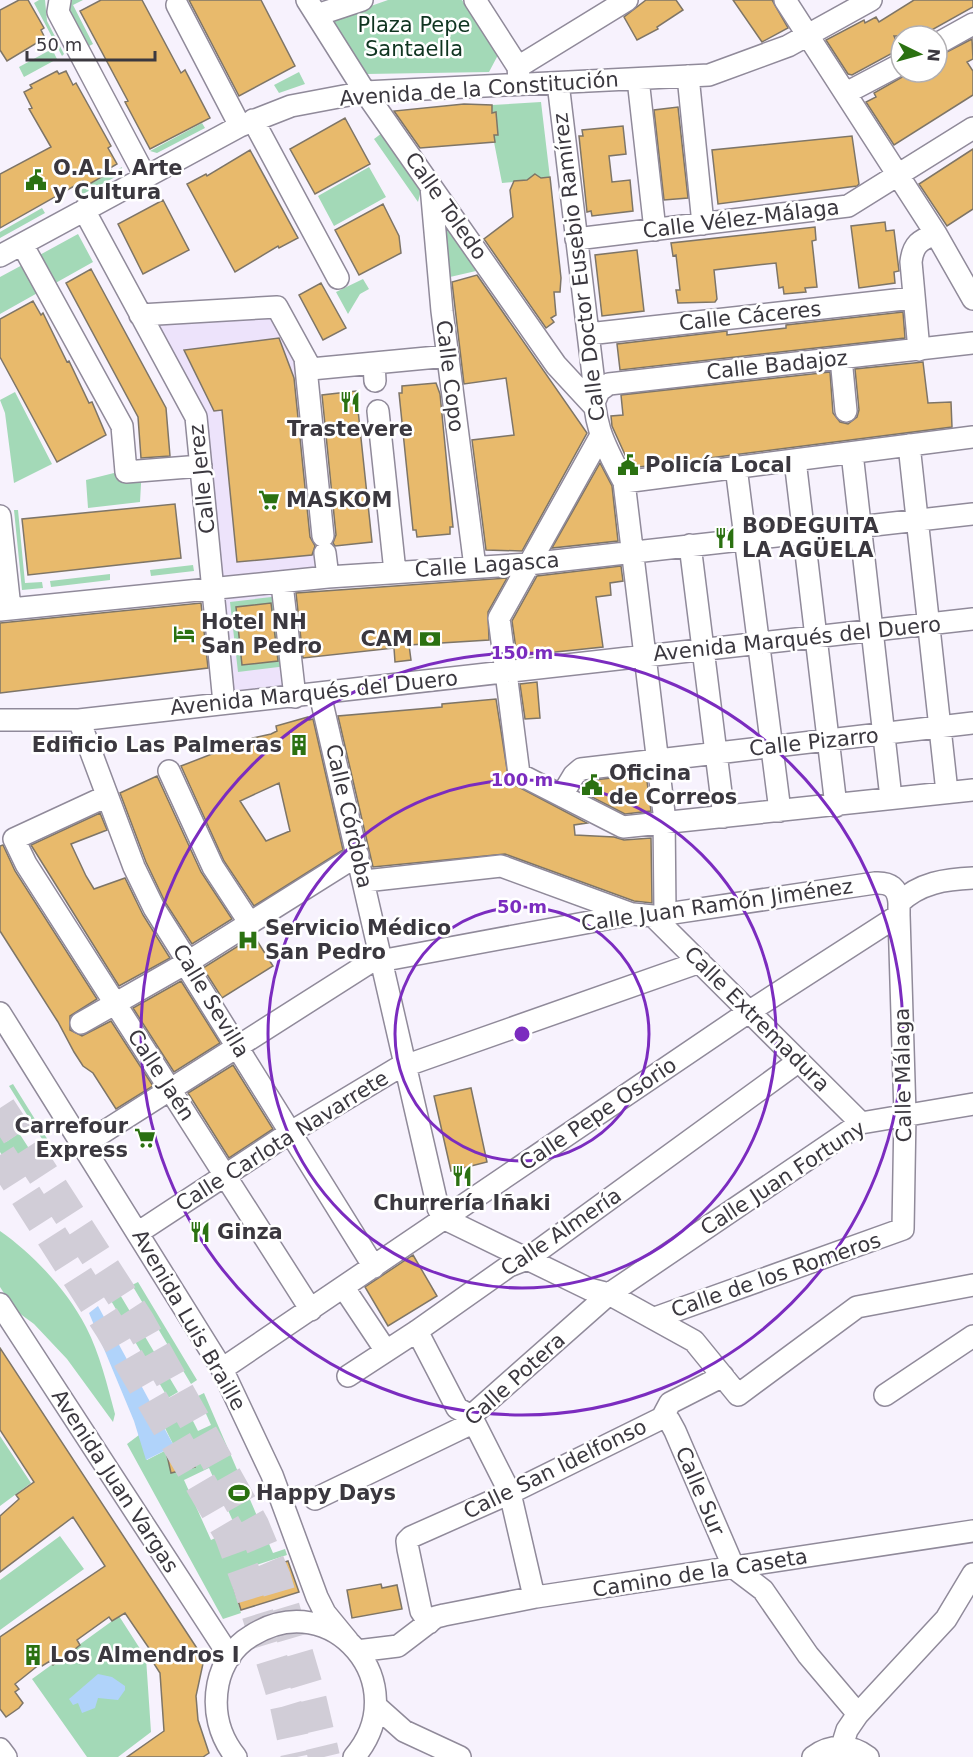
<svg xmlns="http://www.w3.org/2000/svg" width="973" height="1757" viewBox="0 0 973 1757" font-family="'DejaVu Sans',sans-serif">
<rect width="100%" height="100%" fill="#f7f2fd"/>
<path fill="#ede3fb" d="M277,307L305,358L328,577L282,584L295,697L224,703L196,417L140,315Z"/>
<path fill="#a3d9b7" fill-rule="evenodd" d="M39,0H45L47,21L64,54L62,56L34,3Z
M72,0H83L73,5L93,44L89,46L69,9Z
M388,0H462L498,55L489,72L366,74L331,20Z
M52,49L57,59L24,77L19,67Z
M299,72L305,84L279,93L274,85Z
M541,102L550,178L502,183L494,142L492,105Z
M202,123L205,128L157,153L150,151Z
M382,133L421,190L418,202L374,139Z
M122,167L121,174L79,196L77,191Z
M369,167L386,197L334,226L318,196Z
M42,208L45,213L0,238V232Z
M445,228L448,229L476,271L450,277Z
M78,234L93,262L52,285L36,257Z
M26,263L41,291L0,314V277Z
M363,279L369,289L360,294L348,314L336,292Z
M15,392L52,464L14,483L5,413L0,400Z
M142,466L140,502L88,508L86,480Z
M14,510H18L25,583L42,582L43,588L22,590Z
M193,565L194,571L151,576L150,570Z
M110,574V580L51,587L50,581Z
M280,596L287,666L238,672L230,602Z
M13,1084L56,1153L52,1155L9,1086Z
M19,1133L39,1164L17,1178L0,1152V1134L6,1142Z
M0,1231C33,1254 67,1290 86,1327C100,1354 107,1385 115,1414L113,1422L67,1359L34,1324L15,1310L0,1287Z
M138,1282L197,1380L191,1384L132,1285Z
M119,1293L178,1392L168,1398L110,1299Z
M204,1393L273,1553L285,1549L287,1555L229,1574L241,1613L223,1619L127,1444L139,1435L147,1460L174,1446L161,1420L185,1405L198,1431L211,1425L198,1396ZM184,1445L194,1467L171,1473L166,1451ZM209,1468L236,1528L211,1540L184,1480Z
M0,1436L31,1483L0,1506Z
M60,1536L84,1569L0,1630V1580Z
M119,1616L146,1658L151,1732L118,1757H87L32,1679Z"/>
<path fill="#b0d3fa" d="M98,1306L174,1446L146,1460L134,1421L89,1313Z
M98,1674L112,1677L125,1686V1690L118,1700L98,1698L95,1708L82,1713L78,1703L73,1705L69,1699Z"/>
<path fill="#e8ba6c" stroke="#7e7567" stroke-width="1.5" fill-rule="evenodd" d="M19,0H28L44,28L41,30L45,38L7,61L0,50V10Z
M101,0H142L181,73L185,70L210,118L150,149L125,102L128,101L80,11Z
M189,0H261L295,66L239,96Z
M646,0H676L683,10L657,27L658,29L637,40L624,17Z
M733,0H772L788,28L762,42Z
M914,0H973V7L921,36H894L900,49L852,75L848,74L826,40L864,20L865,23L876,17L879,22Z
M972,39L973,59L967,62L973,71V95L894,145L866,102L876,97L874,93L911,72H937V57Z
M57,71L59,74L66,71L73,85L76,83L111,146L108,148L117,164L110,168L112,171L86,186L83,181L0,228V174L51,147L29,109L32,108L24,92L32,88L30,85Z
M464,104L492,105V113L496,112L498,135H494L495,142L420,148L394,111Z
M678,107L688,198L664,200L654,110Z
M345,118L370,164L315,194L290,149Z
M623,126L626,154L609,156L612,182L630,180L633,211L592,216L591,211L587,212L579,136H583L582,130Z
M852,136L859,184L857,186L718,204L712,150Z
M973,149V209L947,226L919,184Z
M250,150L298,238L279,248L278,246L235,272L187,184L206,174L207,176Z
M535,174L541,178L550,177L561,278L560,292H554L556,315L551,318L554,322L546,328L484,239L513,217L510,190L514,181L527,180Z
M163,200L189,250L143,274L118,224Z
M383,204L399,236L401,253L359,275L335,230Z
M885,222L886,231L894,230L899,271L894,272L895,283L859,288L851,226Z
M815,227L816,240L812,241L817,287L805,288L806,292L784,294L783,287L779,288L776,263L714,270L717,299L715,302L678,303L676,290H680L676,255L673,256L671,243Z
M637,250L644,311L602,316L595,255Z
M91,269L166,408L170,456L141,458L138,417L66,283Z
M477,275L587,433L522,551L486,550L472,440L514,435L506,378L464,384L452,282Z
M321,283L346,328L323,340L299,295Z
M33,301L41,315L43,313L67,362L69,361L89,403L92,402L106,435L57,462L0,357V319Z
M903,312L905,338L620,370L617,344L727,331V335L786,328V325Z
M279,338L294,378L310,537L315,546L312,555L237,562L222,410L214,411L184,350Z
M923,362L928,403L951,402L952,427L631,468L612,426L611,416L623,415L621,395L830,372L833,413L840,422L848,424L857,417L859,410L855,369Z
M436,383L440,394L453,527H450V534L417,537L416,530H413L399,393H402V386Z
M356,391L372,542L335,546L333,543L336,535L322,395Z
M600,463L612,486L618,541L552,548Z
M175,504L181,558L28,575L22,519Z
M621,566L623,581L610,583L611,595L596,597L603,647L517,656L512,621L537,576Z
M507,578L488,612L489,640L409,645L411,660L395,662L394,648L303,658L296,593Z
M201,603L208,668L0,693V623Z
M271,603L278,661L242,665L236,607Z
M537,682L540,718L525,719L520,684Z
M496,699L509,782L587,823L574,825L575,835L614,837L624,840L651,838L652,903L634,901L505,854L373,867L338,716L442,707V704Z
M308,717L309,720L313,719L343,850L254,906L224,861L181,766L253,738L271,734L277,731L276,726ZM279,783L290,831L266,841L240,801Z
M646,774L651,811L625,814L582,792L586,781Z
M157,776L201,872L232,919L192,944L165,902L146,862L120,793Z
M100,813L107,830L71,844L86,876L94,889L125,878L143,915L170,958L119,986L31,845Z
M3,845L15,871L97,999L70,1016V1030L82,1036L111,1021L153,1086L116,1109L93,1073L83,1066L74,1052L58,1022L0,931V846Z
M254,936L273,966L222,998L203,968Z
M181,981L220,1043L174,1072L133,1008Z
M233,1065L273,1129L229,1158L188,1093Z
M471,1088L487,1162L451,1171L434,1096Z
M413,1255L437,1296L388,1326L365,1287Z
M0,1348L204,1659L196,1696L198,1720L209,1753L203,1757H127L164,1731L160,1673L151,1659L155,1657L125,1613L112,1621L109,1617L77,1640L80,1645L65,1657L53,1665L50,1661L42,1666L40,1664L15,1684L19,1689L15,1692L23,1703L19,1708L6,1717L0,1709V1637L105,1566L73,1517L0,1572V1516L19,1499L16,1495L34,1482L0,1430Z
M183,1443L195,1467L171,1473L166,1451Z
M288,1561L299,1592L241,1610L231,1579Z
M381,1584L382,1588L397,1585L402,1609L352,1618L347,1590Z"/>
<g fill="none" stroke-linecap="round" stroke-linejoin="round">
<path stroke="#d1cdd7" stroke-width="32" stroke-dasharray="32 16" stroke-linecap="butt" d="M0,1108L139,1322L253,1525L275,1578L310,1697L324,1757
M0,1155L111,1329L230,1534L249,1586L286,1706L297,1757"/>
<defs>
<path id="minor" d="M60,0L58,12L145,176
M307,0L365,92L556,365L593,405L599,391L609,384L973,343
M475,0L518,67L519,80
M785,0L936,234L973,299
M177,5L240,126
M317,15L362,0
M937,44L973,24
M518,67L627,0
M688,76L703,224
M638,79L655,230
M558,83L593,375C593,422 601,440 624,482L664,813L665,913
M846,93L901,64
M253,120L338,278
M431,186L442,311L475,567
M84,210L196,417L224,703
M576,239L848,206L973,128
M22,244L122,426L126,472L201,466
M0,256L240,126L291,106L365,92L709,75L788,46L871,0
M140,315L277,307L311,369L448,356
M588,334L913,298
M919,350L911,262C913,244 920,240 936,234
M305,358L323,536
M841,358L846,411
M374,363L375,381
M378,411L395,572
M600,437L499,618L519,774L623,827L973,790
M909,445L947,792
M852,453L891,798
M795,460L836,806
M736,467L780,811
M624,482L973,437
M0,516L10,608
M690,545L724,817
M325,553L328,577
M282,584L295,697
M0,610L328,577L528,564L973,514
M320,694L438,1208L443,1218L589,1289L609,1294L694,1341L738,1395L857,1307L973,1285
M0,720H79L973,619
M79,720L134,867L154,908L188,962V968L374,1267
M169,771L213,867L249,922
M562,795L574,775L581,769L973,723
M107,796L14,839L26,864L311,1310
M365,881L501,866L632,914
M653,916L861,1123
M0,1013L222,1369L272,1475L317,1597L325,1613L348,1641
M81,1023L188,962L358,855
M83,1145L369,963L633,914L653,916L875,883C890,882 898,888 899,903
M139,1232L291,1132L396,1069L700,962
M344,1288L386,1351
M0,1304L230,1657
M655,1318L903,1229L905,1114L899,915
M417,1331L457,1408L471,1416L510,1493L532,1588L536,1597
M222,1369L750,1011L899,915V903C919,883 946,879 973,878
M348,1376L417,1331L509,1266L527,1259L799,1061
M885,1395L973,1336
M662,1418L669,1420L675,1431L734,1568L763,1590L808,1655L858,1714
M315,1499L464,1427L471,1416L609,1294L861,1123L973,1104
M429,1623L421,1611L408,1549L407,1541L411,1537L510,1493L662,1418L670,1403L723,1376
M357,1651L398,1646L436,1617L444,1615L536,1597L973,1531
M376,1706L404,1731L460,1757
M842,1746L847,1730L858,1714L946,1619L973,1574
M0,1749L6,1757
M236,1757C219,1736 213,1710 218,1684C222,1664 234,1646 251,1636C332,1584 416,1685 354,1757
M813,1757C830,1744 851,1744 868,1757"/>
</defs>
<use href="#minor" stroke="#908a9a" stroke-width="24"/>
<use href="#minor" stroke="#fff" stroke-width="21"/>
</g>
<g fill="none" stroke="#7b2cbf" stroke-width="3">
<circle cx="522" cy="1034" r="127"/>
<circle cx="522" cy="1034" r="254"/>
<circle cx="522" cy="1034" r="381"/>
</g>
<defs>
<symbol id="civic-bare" viewBox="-9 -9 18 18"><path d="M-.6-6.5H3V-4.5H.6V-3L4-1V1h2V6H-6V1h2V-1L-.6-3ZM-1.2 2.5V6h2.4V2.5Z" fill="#2b7111" stroke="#fff" stroke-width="2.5" paint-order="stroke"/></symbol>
<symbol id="restaurant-bare" viewBox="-9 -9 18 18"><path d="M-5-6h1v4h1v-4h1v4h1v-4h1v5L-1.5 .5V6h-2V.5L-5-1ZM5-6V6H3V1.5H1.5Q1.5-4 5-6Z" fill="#2b7111" stroke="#fff" stroke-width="2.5" paint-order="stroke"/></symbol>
<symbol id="supermarket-bare" viewBox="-9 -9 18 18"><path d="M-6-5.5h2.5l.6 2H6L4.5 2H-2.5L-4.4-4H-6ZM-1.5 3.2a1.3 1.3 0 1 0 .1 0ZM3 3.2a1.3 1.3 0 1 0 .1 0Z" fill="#2b7111" stroke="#fff" stroke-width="2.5" paint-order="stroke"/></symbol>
<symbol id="hotel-bare" viewBox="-9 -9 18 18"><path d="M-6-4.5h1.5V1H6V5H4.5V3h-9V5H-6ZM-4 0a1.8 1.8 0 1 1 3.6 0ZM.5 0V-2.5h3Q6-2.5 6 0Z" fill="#2b7111" stroke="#fff" stroke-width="2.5" paint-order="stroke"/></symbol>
<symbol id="bank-bare" viewBox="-9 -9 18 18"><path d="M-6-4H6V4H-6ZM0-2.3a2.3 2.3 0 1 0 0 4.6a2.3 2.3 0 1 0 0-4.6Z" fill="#2b7111" stroke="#fff" stroke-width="2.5" paint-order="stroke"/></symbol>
<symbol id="building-bare" viewBox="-9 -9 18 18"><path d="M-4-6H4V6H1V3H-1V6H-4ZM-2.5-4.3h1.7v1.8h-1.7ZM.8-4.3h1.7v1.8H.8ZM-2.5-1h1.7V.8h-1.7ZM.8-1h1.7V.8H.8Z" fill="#2b7111" stroke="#fff" stroke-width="2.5" paint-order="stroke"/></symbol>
<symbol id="hospital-bare" viewBox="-9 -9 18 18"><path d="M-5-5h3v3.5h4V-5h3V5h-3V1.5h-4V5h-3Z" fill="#2b7111" stroke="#fff" stroke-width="2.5" paint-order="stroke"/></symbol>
<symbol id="stadium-bare" viewBox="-9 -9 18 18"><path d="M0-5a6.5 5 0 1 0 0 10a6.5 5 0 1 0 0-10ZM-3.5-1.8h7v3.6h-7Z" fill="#2b7111" stroke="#fff" stroke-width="2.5" paint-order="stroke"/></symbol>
</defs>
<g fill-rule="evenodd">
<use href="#civic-bare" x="21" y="165" width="30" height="30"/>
<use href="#restaurant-bare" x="335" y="387" width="30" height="30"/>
<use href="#civic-bare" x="613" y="450" width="30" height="30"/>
<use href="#supermarket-bare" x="254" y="485" width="30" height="30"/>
<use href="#restaurant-bare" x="710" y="523" width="30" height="30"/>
<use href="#hotel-bare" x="169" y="619" width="30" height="30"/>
<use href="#bank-bare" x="415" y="624" width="30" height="30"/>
<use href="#building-bare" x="284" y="730" width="30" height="30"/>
<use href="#civic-bare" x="577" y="770" width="30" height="30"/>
<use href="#hospital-bare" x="233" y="925" width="30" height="30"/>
<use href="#supermarket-bare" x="130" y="1123" width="30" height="30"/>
<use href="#restaurant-bare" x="447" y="1161" width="30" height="30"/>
<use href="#restaurant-bare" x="185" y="1217" width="30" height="30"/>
<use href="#stadium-bare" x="224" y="1478" width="30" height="30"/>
<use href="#building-bare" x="18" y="1640" width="30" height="30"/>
</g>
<g text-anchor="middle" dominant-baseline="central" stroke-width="5" stroke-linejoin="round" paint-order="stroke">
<g font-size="21" fill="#0f3420" stroke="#fff">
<text x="414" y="25">Plaza Pepe<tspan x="414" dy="24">Santaella</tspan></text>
</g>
<g font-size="21" fill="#3b383f" stroke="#fff">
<text transform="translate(479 89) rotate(-4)">Avenida de la Constitución</text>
<text transform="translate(446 206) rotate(55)">Calle Toledo</text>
<text transform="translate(741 219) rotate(-7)">Calle Vélez-Málaga</text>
<text transform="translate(579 267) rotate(-97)">Calle Doctor Eusebio Ramírez</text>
<text transform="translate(750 316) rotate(-6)">Calle Cáceres</text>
<text transform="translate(777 365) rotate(-6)">Calle Badajoz</text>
<text transform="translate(450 376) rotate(83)">Calle Copo</text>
<text transform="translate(202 479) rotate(-96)">Calle Jerez</text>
<text transform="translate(487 565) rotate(-4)">Calle Lagasca</text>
<text transform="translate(797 639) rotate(-6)">Avenida Marqués del Duero</text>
<text transform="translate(314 693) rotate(-6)">Avenida Marqués del Duero</text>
<text transform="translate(814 742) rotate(-6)">Calle Pizarro</text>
<text transform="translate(349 816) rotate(77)">Calle Córdoba</text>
<text transform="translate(717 905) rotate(-8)">Calle Juan Ramón Jiménez</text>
<text transform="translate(211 1001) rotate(59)">Calle Sevilla</text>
<text transform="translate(757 1019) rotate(45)">Calle Extremadura</text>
<text transform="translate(161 1075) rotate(57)">Calle Jaén</text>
<text transform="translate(903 1075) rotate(-91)">Calle Málaga</text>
<text transform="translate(598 1114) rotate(-34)">Calle Pepe Osorio</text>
<text transform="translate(282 1141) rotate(-32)">Calle Carlota Navarrete</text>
<text transform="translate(783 1178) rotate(-33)">Calle Juan Fortuny</text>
<text transform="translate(561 1232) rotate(-34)">Calle Almería</text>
<text transform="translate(776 1275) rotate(-19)">Calle de los Romeros</text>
<text transform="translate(189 1320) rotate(60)">Avenida Luis Braille</text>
<text transform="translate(515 1379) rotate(-42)">Calle Potera</text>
<text transform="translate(555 1469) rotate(-26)">Calle San Idelfonso</text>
<text transform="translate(115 1481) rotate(57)">Avenida Juan Vargas</text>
<text transform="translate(700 1491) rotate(67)">Calle Sur</text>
<text transform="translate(700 1573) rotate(-9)">Camino de la Caseta</text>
</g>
<g font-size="21" font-weight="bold" fill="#3b383f" stroke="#fff" text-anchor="start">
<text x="53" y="168">O.A.L. Arte<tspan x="53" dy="24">y Cultura</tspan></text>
<text x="350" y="429" text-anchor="middle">Trastevere</text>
<text x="645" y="465">Policía Local</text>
<text x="286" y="500">MASKOM</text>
<text x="742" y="526">BODEGUITA<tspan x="742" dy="24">LA AGÜELA</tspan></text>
<text x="201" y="622">Hotel NH<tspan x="201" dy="24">San Pedro</tspan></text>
<text x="413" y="639" text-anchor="end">CAM</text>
<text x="282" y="745" text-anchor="end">Edificio Las Palmeras</text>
<text x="609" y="773">Oficina<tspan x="609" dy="24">de Correos</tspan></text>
<text x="265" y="928">Servicio Médico<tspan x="265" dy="24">San Pedro</tspan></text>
<text x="128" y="1126" text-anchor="end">Carrefour<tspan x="128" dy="24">Express</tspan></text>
<text x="462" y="1203" text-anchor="middle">Churrería Iñaki</text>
<text x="217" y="1232">Ginza</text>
<text x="256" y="1493">Happy Days</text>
<text x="50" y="1655">Los Almendros I</text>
</g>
</g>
<circle cx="522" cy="1034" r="9" fill="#7b2cbf" stroke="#fff" stroke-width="3"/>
<g font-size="18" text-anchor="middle" font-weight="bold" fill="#7b2cbf" stroke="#fff" stroke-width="5" stroke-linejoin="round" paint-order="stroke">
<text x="522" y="659">150 m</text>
<text x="522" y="786">100 m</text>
<text x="522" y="913">50 m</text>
</g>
<g transform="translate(919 54) rotate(95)"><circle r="28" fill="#ffffff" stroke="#b1afb2" stroke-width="1.5"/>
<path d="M0-4.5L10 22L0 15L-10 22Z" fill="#2b7111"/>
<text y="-9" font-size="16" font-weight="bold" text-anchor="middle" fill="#3b383f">N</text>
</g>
<path d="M27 51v9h128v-9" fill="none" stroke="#3b383f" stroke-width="3"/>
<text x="36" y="51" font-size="18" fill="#3b383f" stroke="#ffffff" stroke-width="4.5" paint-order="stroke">50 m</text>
</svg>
